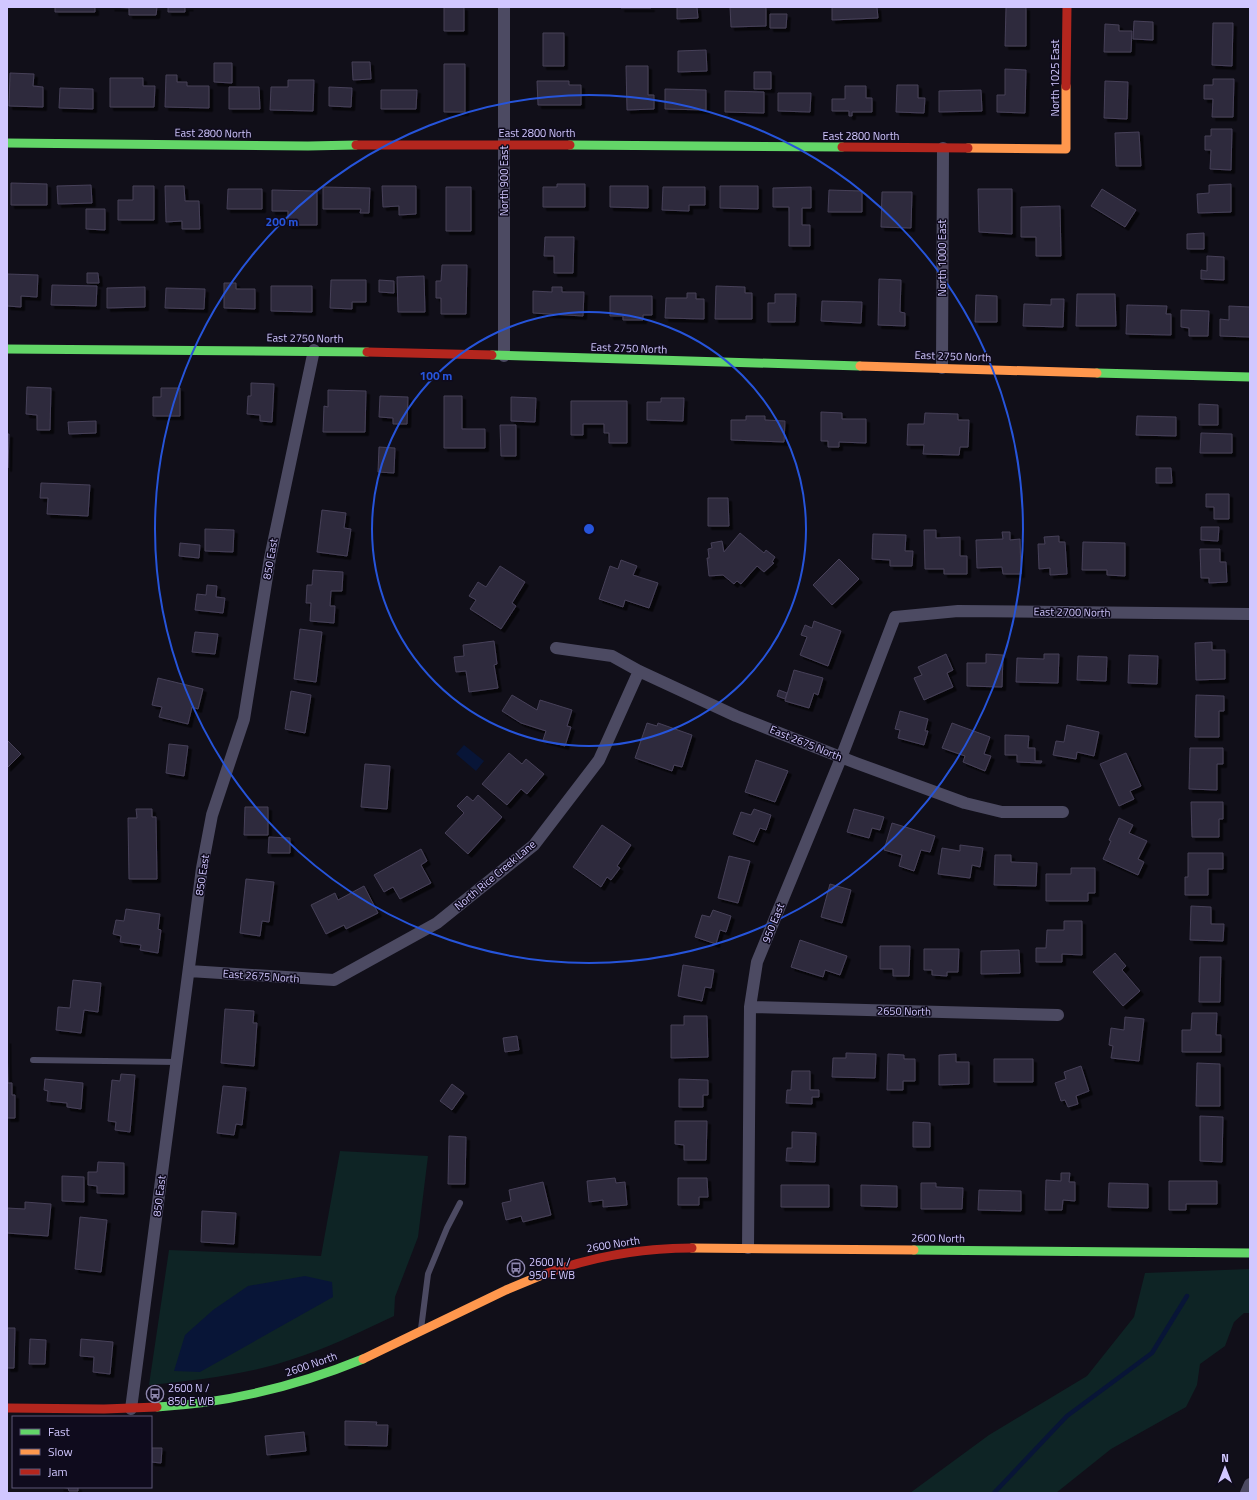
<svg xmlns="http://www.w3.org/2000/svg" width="1257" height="1500" viewBox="0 0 1257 1500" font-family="'Titillium Web',sans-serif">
<defs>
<filter id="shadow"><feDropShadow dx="3.5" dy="3.5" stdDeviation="0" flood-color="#0009"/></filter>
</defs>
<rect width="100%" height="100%" fill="#110f19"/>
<path fill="#0e2425" d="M340,1151L428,1156L418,1237L395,1297L394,1316C360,1332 326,1349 290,1360C245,1375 196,1380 149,1385L169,1250L321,1256Z
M1250,1269V1313H1244L1234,1322L1225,1346L1200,1364L1197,1385L1186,1407L1111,1449L1056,1493H910L989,1435L1087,1376L1134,1317L1145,1273Z"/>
<path fill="#081537" d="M464,745L484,761L476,771L456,754Z
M305,1276L332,1282L333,1297L200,1372L174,1371L185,1335L213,1310L248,1286Z"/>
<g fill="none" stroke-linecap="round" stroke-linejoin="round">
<path stroke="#081537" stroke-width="4.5" d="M994,1493L1067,1416L1152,1353L1187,1296"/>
</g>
<path fill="#2f2b3d" stroke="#464058" filter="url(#shadow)" d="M55,7H95V12H55Z
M111,7H157L156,15H129V8Z
M168,7H190H185V12H168Z
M444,7H464V31H444Z
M621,7H651V8H621Z
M677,7H697L698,18L677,19Z
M730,7H766V26L731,27Z
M832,7H877L878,18L832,20Z
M1006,7H1026V46H1005Z
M770,14H787L786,28H770Z
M1134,21L1153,22V40L1133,39Z
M1213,23H1233L1232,66L1212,65Z
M1105,24L1119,25V31H1132L1131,52H1104Z
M543,33H564V66H543Z
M706,50L707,71L678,72V51Z
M352,62H370L371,79L353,80Z
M214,63H232V83L214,82Z
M444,64H465V112H444Z
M626,66H648V95H654V109L627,110Z
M1005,69L1026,70L1025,113L997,112V95H1005Z
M754,72H771V89H754Z
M10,73L34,74L33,86L43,87V107L9,106Z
M166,75H177V82H187V86H209V108L165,107Z
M110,78H143V86H155L154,107H110Z
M1213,79H1234L1233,117H1212L1213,99H1204V85H1213Z
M288,80H314L313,111L270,110L271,87H288Z
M537,81H569V85H581V105H538Z
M1105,81L1128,82L1127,119L1104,118Z
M897,85H918V98H925L924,113L896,112Z
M845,86H866V98H872V112H852V116H849V111H832V99H845Z
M229,87H259L260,109H229Z
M329,87L352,88L351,107L329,106Z
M60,88L93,89V109L59,108Z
M665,89L706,90V110L665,109Z
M381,90H417L416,109H381Z
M981,90L982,111L939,112V91Z
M725,91L764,92V113L725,112Z
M778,93H811L810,112L778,111Z
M1211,129H1232L1231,170L1210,169L1211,150H1205V136H1211Z
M1139,132L1141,166H1116L1115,133Z
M11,183L47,184V205H11Z
M557,184H585V207H543V187H557Z
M1231,184V212L1198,213L1197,194L1209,193V185Z
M91,185L92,203L58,204L57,186Z
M133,186H154V220H118V200H133Z
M165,186H184L185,201H199L200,229H182V221L166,222Z
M382,186H416V214L399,215V206L383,207Z
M610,186H648V208L610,207Z
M720,186H758V209L720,208Z
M323,187L370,188L369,213H360L361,209H323Z
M446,187H471V231H446Z
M663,187H705V205H689V211L662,210Z
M811,187V208H802V225H810V246H789V207H773V188Z
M228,189H262V209H227Z
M978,189H1012V234L979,232Z
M1102,189L1136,210L1125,227L1091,206Z
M272,190L317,191V225H288V211H272Z
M829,190L862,191V212H828Z
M882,192H912L911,228L881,227Z
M1060,206L1061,256H1036V237H1021V207Z
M86,209H105V230L86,229Z
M1204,233V249H1187V234Z
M545,237H574L573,273H554V256H544Z
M1207,256L1224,257V280L1201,279V270L1207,271Z
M442,265H467L466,314H441V298H436V281H441Z
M87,273H98L99,283H87Z
M7,274L38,275L37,297L21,296V307L7,306Z
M424,276L425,312H398L397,277Z
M879,279L901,280L900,312L905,313V326L878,325Z
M331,280H366V302H352V309L330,308Z
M379,280L394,281V293L379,292Z
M224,283H236V289H255V309L224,308Z
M52,285L97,286L96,306L51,305Z
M271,286H312V312L271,311Z
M716,286L745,287V293H752V319H715Z
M145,287V307L107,308V288Z
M552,287H562V292H584L583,316L533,313V291L552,292Z
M166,288L205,289L204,309L165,308Z
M687,293H696V299H704V319L665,318L666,298H687Z
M775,294H796L795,322H768V303H775Z
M1077,294H1115L1116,326H1076Z
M976,295L997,296V322H975Z
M610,296H652V315H643V320H623V316H610Z
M1051,299H1064L1063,327L1023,326L1024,304L1051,305Z
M822,301L862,302L861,323L821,321Z
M1127,305L1167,306L1166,314H1171V335L1126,334Z
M1229,306L1250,307V337L1220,336V319L1229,320Z
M1181,310L1209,311L1208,336H1189V328L1181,327Z
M251,383L274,384L272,422L260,421V415L247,414L248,396H251Z
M27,387L51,388L50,430H37V415L26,414Z
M161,388H180V416H153V397H161Z
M328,390L366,391L365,432H323L324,406L328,407Z
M380,396L408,397L407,424H393V418L379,417Z
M444,396H462V429H485V448H444Z
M511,397L536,398L535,422L511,421Z
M661,398H684L683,421L647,420V402H661Z
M571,401H627V443H609V433H604V424H583V435H571Z
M1199,404L1218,405V425H1199Z
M821,412L842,413V419H866V443L839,442V447H828V441H821Z
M925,413L958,414V420H969L968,447H960L959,455L923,454L924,445H907L908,424H924Z
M746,416H765V420L785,421L784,442L731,440V420H746Z
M1137,416L1176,417V436L1136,435Z
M96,421V433L69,434L68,422Z
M500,425H516V456H501Z
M1201,433L1232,434V453H1200Z
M7,434H9L8,468H7Z
M379,447L395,448L394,473L378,472Z
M1156,468H1171L1172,483H1156Z
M41,483L90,485L88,516L47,514L48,498H40Z
M1206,494H1229V519H1214V507H1206Z
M708,498H728L729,526H708Z
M322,510L346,513L344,528L351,529L347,556L317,552Z
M1201,527H1219L1218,541L1201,540Z
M205,529L234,530L233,552L205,551Z
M924,530H936V538L960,537V556H967V574H944V569H925Z
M1002,532H1010V540L1020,539L1021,574H1003L1002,567L977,568L976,540L1003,539Z
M740,533L764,553L766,550L775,557L772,562L774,563L764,572L757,566L741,584L737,581L734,584L723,575L709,576L707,558H709L708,549L712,548L711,543L722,541L724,552Z
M873,534L906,535L905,551H913L912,566H890V560L872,559Z
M1059,536V542H1065L1067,574L1050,575V568L1039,569L1038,544H1045L1044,537Z
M1083,542L1125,543V576L1107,575V570H1082Z
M180,543L200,545L199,558L179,556Z
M1200,549H1220V562H1226L1227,582L1209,583V578H1201Z
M839,559L859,579L832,605L813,585Z
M621,560L637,566L633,575L658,583L649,608L625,600L623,607L599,599L610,566L618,569Z
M500,566L525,582L512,603L516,606L501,629L470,609L476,600L469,596L478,582L486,587Z
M313,570L343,572L342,591H331L330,606H335L334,623L310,621L311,603H306L307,585H312Z
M207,585L217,586L216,597L225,598L223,613L195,610L197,594L206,595Z
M814,621L841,631L828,666L800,655L807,637L801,635L805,625L812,628Z
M300,629L322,632L316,682L294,679Z
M195,632L218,634L215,654L192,652Z
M494,641L497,664L494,665L498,688L469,692L466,671L456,672L454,657L464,656L463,645Z
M1212,642V650H1225V679L1196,680L1195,643Z
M946,654L953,670L947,673L953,687L924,700L914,678L922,675L918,667Z
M986,654L1003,655L1002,687L967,686V663H986Z
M1044,654H1059L1058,683L1016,682L1017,658L1044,659Z
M1129,655L1158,656L1157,684L1128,683Z
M1078,656L1107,657L1106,681L1077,680Z
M794,670L823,678L818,695L814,693L809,708L785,701Z
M158,678L203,689L198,709L192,707L188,724L159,717L162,707L152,705Z
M779,690L787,693L785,699L777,696Z
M291,691L311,695L305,733L285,729Z
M512,695L537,710L540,700L572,710L567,726L571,727L565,746L543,740L546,731L521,723L502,711Z
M1196,695L1224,696V711H1219V737H1195Z
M900,711L928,719L925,731H928L924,745L898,738L900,730L895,729Z
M647,723L657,726L658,723L692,735L682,767L674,765L672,771L635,758Z
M952,723L990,737L984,754L991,756L985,771L963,762L965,756L942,748Z
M1067,725L1099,732L1094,756L1077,752L1076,759L1053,755L1056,741L1064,742Z
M1005,735L1029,736L1028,748H1035V761H1042L1041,763L1017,762V755H1005Z
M7,740L21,754L7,768Z
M169,744L188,746L184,776L166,773Z
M1190,748H1223V764H1217V790L1189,789Z
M509,753L522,764L526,759L544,774L527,794L521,789L507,805L482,784Z
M1126,753L1141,786L1130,791L1134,799L1119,806L1100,764Z
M756,760L788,771L775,802L745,792Z
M365,764L390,766L387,809L361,807Z
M478,795L502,817L468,854L445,833L464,813L457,806L467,796L473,801Z
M1191,802H1223V819H1219V837H1192Z
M245,807H268V835H244Z
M136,809H152V817H156L157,879H129L128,818H137Z
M754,809L771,815L766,830L760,828L754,842L733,834L741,812L751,815Z
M854,809L884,817L880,830L872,828L869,838L847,832Z
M1119,818L1133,825L1129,833L1147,841L1138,859L1144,862L1138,875L1103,859L1111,841L1109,840Z
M892,823L935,836L930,852L921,850L914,871L899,866L902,855L884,850Z
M602,825L631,845L617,866L620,868L611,880L607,877L601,887L573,867Z
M269,837L290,838V853H268Z
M960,845L983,848L980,867L972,865L970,878L938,874L942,848L960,851Z
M421,849L427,861L421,865L431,883L400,899L393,887L384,892L374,875Z
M1188,853H1223V869H1208V895H1185V877H1188Z
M995,855H1011V862L1037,863L1036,886L994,885Z
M729,856L750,861L738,903L718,898Z
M1071,868H1095V893H1088V901H1046V874H1071Z
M246,879L274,882L269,922L262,921L260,936L240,933Z
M830,884L851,890L842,923L821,917Z
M364,886L378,913L346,929L344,925L326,934L311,905L335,893L338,900Z
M1191,906L1211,907V924H1224L1223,941L1190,940Z
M126,909L160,914L158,929L161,930L158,953L140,950L141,945L120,942L121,936L113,934L116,920L124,921Z
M713,910L731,916L726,932L720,930L716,944L695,937L702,915L710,917Z
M1064,921H1082V955L1062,954V962H1036V948H1046L1047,930H1064Z
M800,940L847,956L840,975L825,970L823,977L791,967Z
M880,946H910L909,976H893V969H880Z
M924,949H959L958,972H947V976L932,975V970H924Z
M1019,950L1020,973L981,974V951Z
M1115,953L1126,966L1122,970L1140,991L1123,1006L1093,972Z
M1200,957H1221L1220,1002H1199Z
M683,965L714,970L711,988L705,987L702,1001L678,996Z
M73,980L101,983L98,1012L84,1010L81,1033L56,1030L58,1007L70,1008Z
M225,1009L254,1011L253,1023H257L254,1066L221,1063Z
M1192,1013H1217L1216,1035H1221V1052H1182V1030H1191Z
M684,1016H707L708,1057L671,1058V1025H684Z
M1125,1017L1144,1019L1139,1061L1111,1058L1113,1046L1109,1045L1111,1028L1124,1030Z
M517,1036L519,1050L505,1052L503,1038Z
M7,1040L8,1083H12V1095H15V1118H7Z
M846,1053L876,1054L875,1078L832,1077L833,1058H846Z
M888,1054L904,1055V1059H915V1081H903V1090H887Z
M956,1054V1062H969V1084L939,1085V1055Z
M994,1059H1033V1082H994Z
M1197,1063L1220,1064V1106H1196Z
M1081,1066L1089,1091L1076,1096L1078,1104L1068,1107L1065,1100L1061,1101L1055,1083L1066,1079L1064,1072Z
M792,1071H810V1090H819V1097H812V1104L786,1103L787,1090H791Z
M121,1074L135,1075L130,1132L115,1130L116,1122L108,1121L112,1080L120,1081Z
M45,1079L83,1083L81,1109L67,1107V1103L47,1101L48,1091L44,1090Z
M679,1079L708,1080V1095H703V1107H679Z
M452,1084L464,1093L452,1110L440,1101Z
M223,1086L246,1088L242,1125L236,1124L234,1135L217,1133Z
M1200,1116L1223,1117L1222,1162L1200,1161Z
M675,1121H707L706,1160H684V1145L675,1144Z
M913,1122L930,1123V1147H913Z
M792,1132L816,1133L815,1162L786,1161L787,1148H792Z
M449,1136L466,1137L465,1184H448Z
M98,1162L124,1163V1194L97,1193V1186L88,1185V1172H97Z
M1061,1173H1070L1069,1182H1075V1201L1063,1200L1062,1210H1045L1046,1180L1061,1181Z
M62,1176L84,1177V1202L62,1201Z
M615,1178L616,1183L625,1182L627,1205L603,1207V1200L589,1202L587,1181Z
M678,1178H707L708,1197H699V1205H678Z
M1169,1181H1217V1204H1186V1210H1169Z
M543,1182L551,1215L523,1222L521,1216L506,1220L502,1203L511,1201L509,1190Z
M921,1183H936V1187L963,1188L962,1209H921Z
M1109,1183L1148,1184V1208L1108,1207Z
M781,1185H829V1207H781Z
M861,1185L897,1186V1207L861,1206Z
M979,1190L1021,1191V1211L978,1210Z
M25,1202L51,1204L48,1236L7,1233V1208L25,1209Z
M202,1211L236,1213L234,1244L201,1242Z
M80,1217L107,1220L101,1272L75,1269Z
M7,1328H15L14,1368H7Z
M30,1339L46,1340L45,1364H29Z
M81,1339L113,1342L110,1374L93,1372L94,1357L80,1356Z
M345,1421L377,1422L376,1425H388L387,1446L345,1445Z
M304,1432L306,1451L267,1455L265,1436Z
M151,1448H162L161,1463L151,1462Z
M60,1487H78V1491H69L68,1488Z"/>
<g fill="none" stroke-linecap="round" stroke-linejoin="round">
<path stroke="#4c4a62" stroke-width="6" d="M33,1060L177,1062
M421,1329L428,1274L447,1228L460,1203"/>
<path stroke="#4c4a62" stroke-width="12" d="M504,7V356
M942,368L943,148
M556,648L612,656L639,671L736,716L856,763L965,803L1002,812H1063
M189,971L334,980L437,923L534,845L599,760L639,671
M750,1007L1058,1015
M748,1248L750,1007L757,962L841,758L895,617L958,611L1250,614
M131,1409L202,868L212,815L244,719L270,558L314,350
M1246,1493L1250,1484"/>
<path stroke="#63d668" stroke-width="9" d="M7,143L308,146L356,145
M570,145L842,147
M7,349L367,352
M492,355L860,366
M1097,373L1250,377
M914,1250L1250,1253
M157,1407C228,1403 297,1386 363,1359"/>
<path stroke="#ff974d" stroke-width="9" d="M968,148L1066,149V86
M860,366L1097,373
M692,1248L914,1250
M363,1359L506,1290L542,1275"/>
<path stroke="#b3261e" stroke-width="9" d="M1066,86L1067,7
M356,145H570
M842,147L968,148
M367,352L492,355
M542,1275C590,1257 641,1248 692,1248
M7,1408L104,1409L157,1407"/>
</g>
<g fill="none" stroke="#2654da" stroke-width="2">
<circle cx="589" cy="529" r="217"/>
<circle cx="589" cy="529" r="434"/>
</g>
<defs>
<symbol id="bus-ring" viewBox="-11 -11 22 22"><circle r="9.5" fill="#0f0b1d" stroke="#8e87ae" stroke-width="1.5"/><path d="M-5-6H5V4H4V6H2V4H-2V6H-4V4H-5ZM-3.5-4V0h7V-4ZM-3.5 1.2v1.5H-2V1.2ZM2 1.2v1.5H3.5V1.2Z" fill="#8e87ae"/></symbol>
</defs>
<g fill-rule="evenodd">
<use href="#bus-ring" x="506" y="1258" width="20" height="20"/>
<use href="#bus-ring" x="145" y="1384" width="20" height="20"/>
</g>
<g text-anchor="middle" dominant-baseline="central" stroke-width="3" stroke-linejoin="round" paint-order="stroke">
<g font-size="11" fill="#d1c7ff" stroke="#0f0b1d">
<text transform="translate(1055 78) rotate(-90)">North 1025 East</text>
<text transform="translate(213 133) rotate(1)">East 2800 North</text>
<text x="537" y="133">East 2800 North</text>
<text x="861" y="136">East 2800 North</text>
<text transform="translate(504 181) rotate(-90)">North 900 East</text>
<text transform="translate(942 258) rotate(-90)">North 1000 East</text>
<text transform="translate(305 338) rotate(1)">East 2750 North</text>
<text transform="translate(629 348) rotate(2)">East 2750 North</text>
<text transform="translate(953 356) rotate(2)">East 2750 North</text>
<text transform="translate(270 559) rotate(-80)">850 East</text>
<text transform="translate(1072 612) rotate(1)">East 2700 North</text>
<text transform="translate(806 743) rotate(22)">East 2675 North</text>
<text transform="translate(202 875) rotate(-81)">850 East</text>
<text transform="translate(495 875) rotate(-40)">North Rice Creek Lane</text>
<text transform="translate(773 923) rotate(-68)">950 East</text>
<text transform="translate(261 976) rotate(4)">East 2675 North</text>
<text transform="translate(904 1011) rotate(1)">2650 North</text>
<text transform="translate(159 1196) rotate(-83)">850 East</text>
<text transform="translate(938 1238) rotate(1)">2600 North</text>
<text transform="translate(613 1244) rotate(-9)">2600 North</text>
<text transform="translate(311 1364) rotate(-19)">2600 North</text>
</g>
<g font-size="11" fill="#d1c7ff" stroke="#0f0b1d" text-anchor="start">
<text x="529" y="1262">2600 N /<tspan x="529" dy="13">950 E WB</tspan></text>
<text x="168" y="1388">2600 N /<tspan x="168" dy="13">850 E WB</tspan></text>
</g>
</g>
<circle cx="589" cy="529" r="6" fill="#2654da" stroke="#0f0b1d" stroke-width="2"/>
<g font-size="12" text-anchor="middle" font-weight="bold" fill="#2654da" stroke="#0f0b1d" stroke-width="3" stroke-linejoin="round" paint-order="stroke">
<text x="282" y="226">200 m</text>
<text x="436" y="380">100 m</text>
</g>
<rect width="1257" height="1500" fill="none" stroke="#d1c7ff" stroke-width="16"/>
<rect x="12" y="1416" width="140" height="72" fill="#0f0b1d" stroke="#5d5677"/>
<rect x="20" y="1429" width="20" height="6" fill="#63d668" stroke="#5d5677"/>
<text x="48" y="1436" font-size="12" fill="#d1c7ff">Fast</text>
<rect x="20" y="1449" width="20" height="6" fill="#ff974d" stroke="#5d5677"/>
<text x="48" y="1456" font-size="12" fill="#d1c7ff">Slow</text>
<rect x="20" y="1469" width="20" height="6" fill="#b3261e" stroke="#5d5677"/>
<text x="48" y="1476" font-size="12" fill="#d1c7ff">Jam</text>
<g transform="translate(1225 1468)" stroke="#0f0b1d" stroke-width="3" paint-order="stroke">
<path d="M0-3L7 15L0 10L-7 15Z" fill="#d1c7ff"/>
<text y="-6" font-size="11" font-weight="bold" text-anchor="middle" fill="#d1c7ff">N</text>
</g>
</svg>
